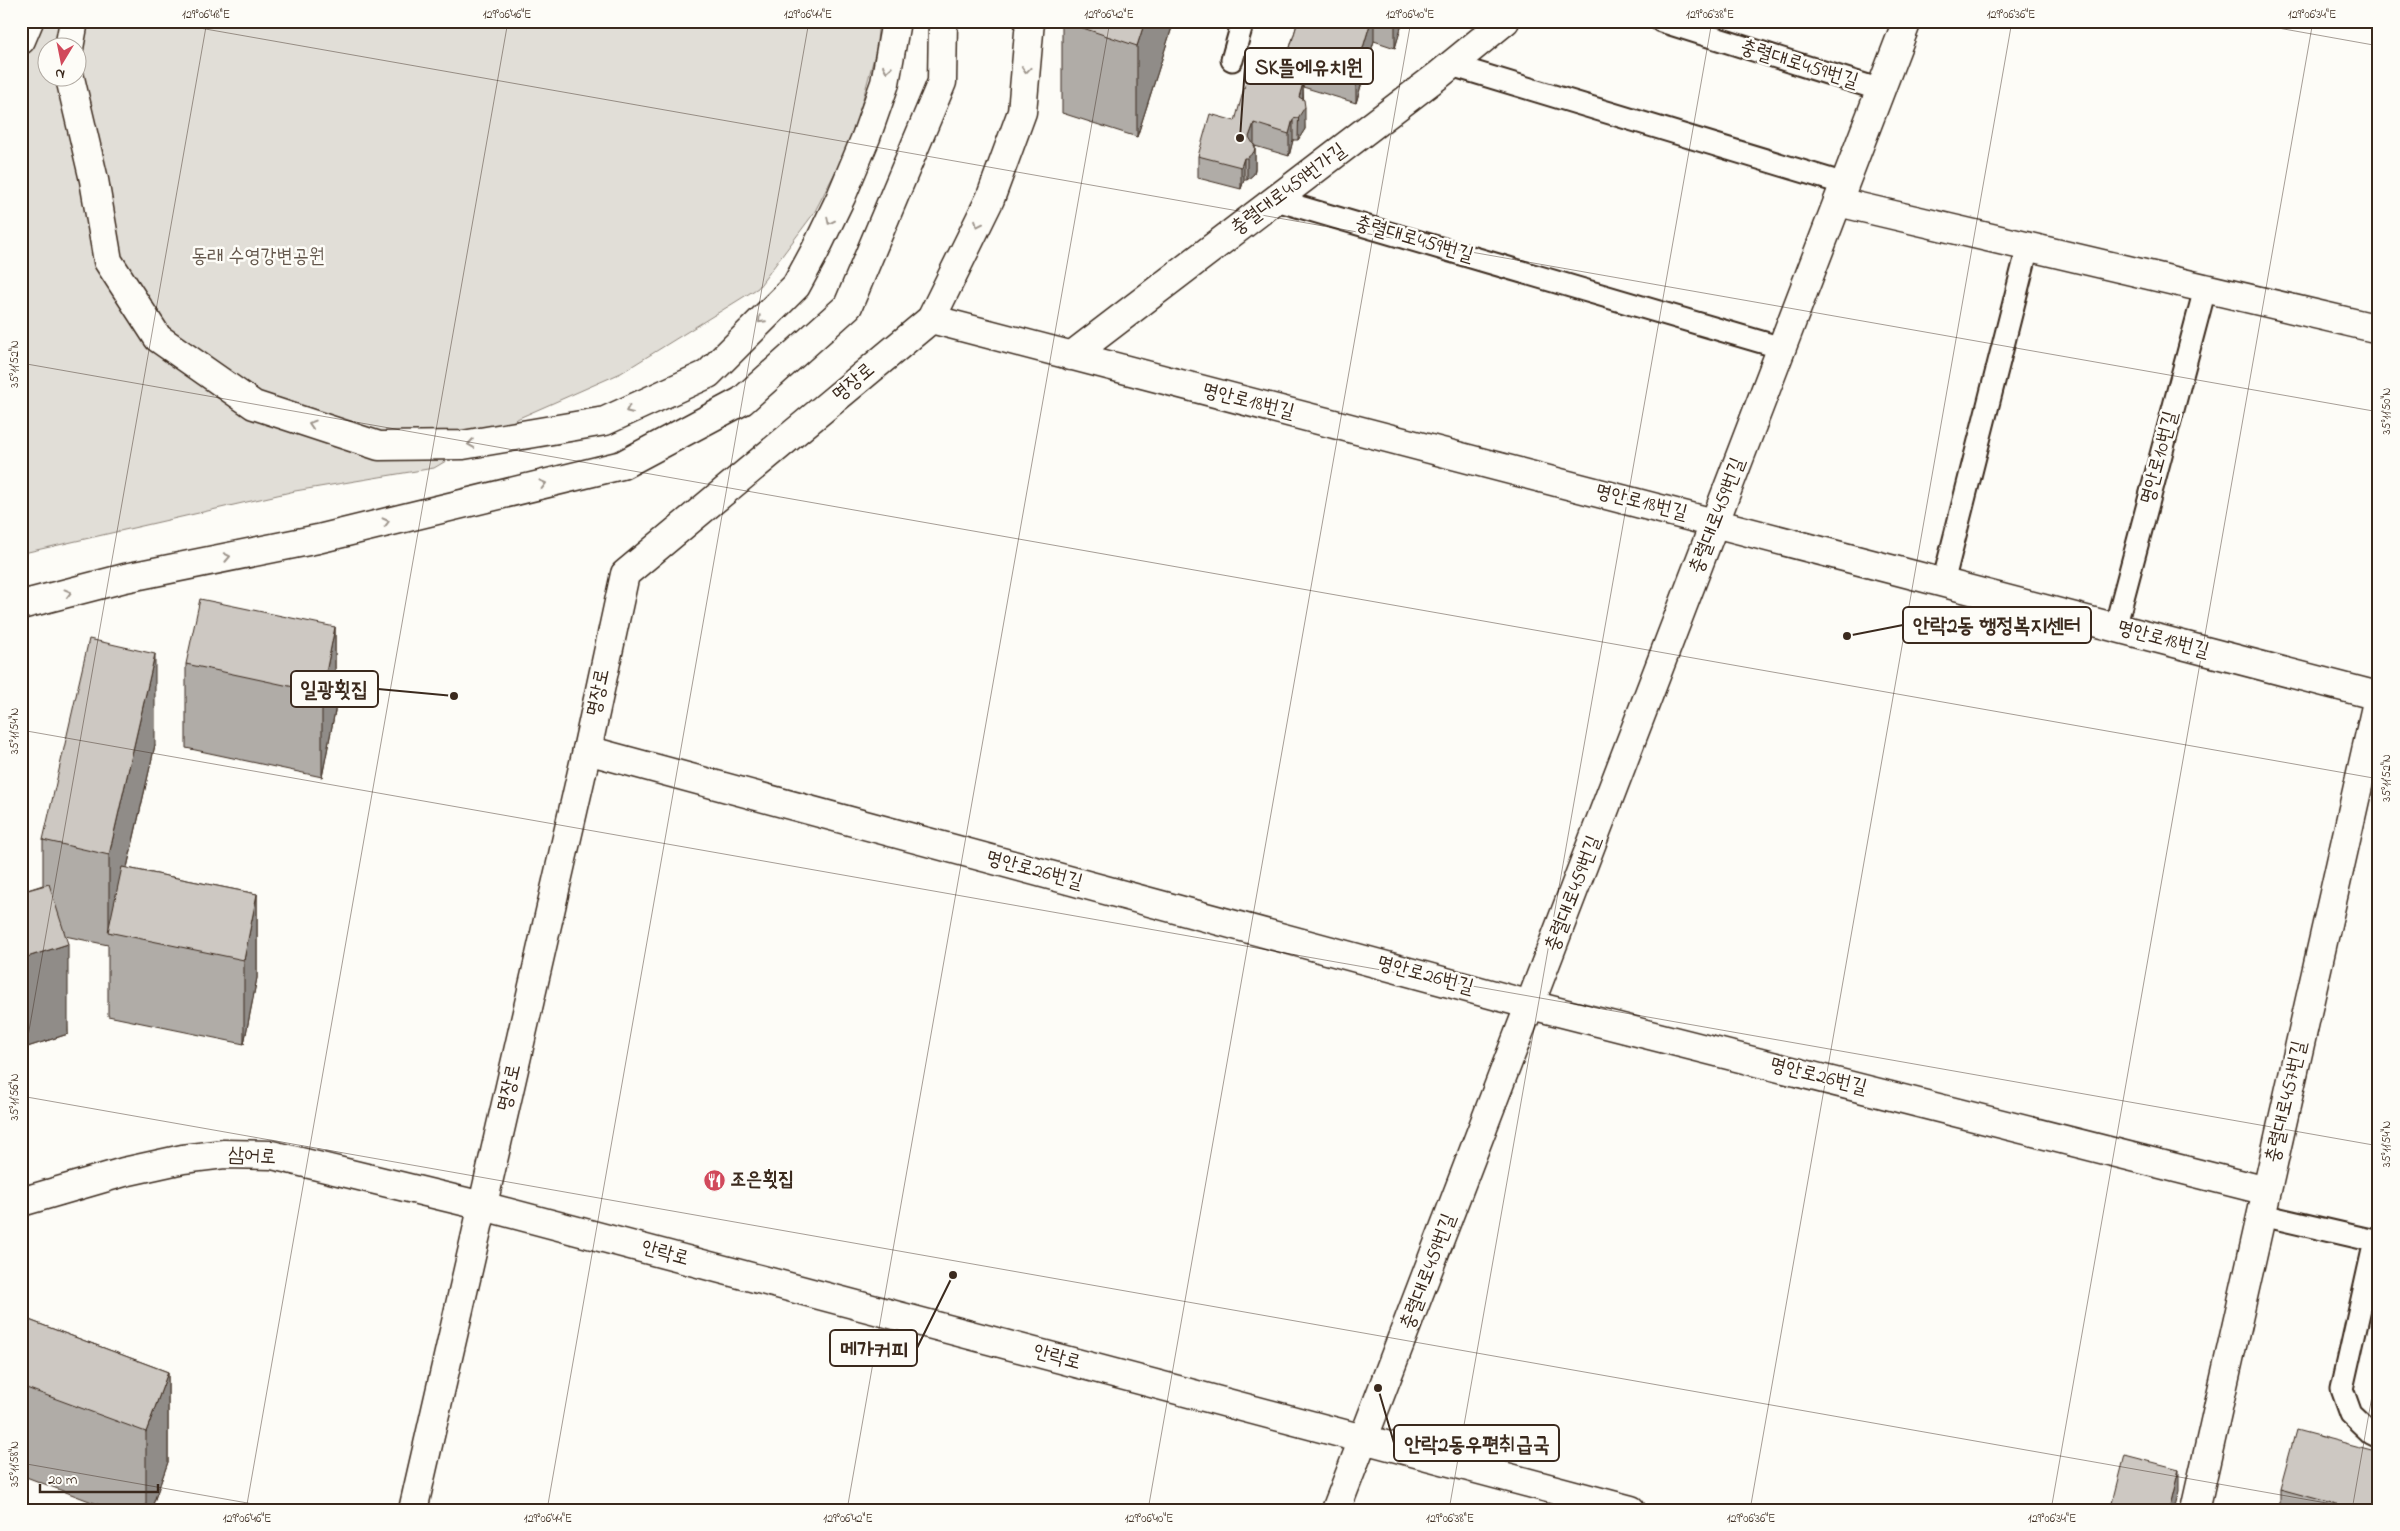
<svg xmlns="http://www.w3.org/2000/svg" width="2400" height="1531" viewBox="0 0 2400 1531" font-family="'Indie Flower','Poor Story',sans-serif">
<rect width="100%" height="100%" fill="#fdfcf7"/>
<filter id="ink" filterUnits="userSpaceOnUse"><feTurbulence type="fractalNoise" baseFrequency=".02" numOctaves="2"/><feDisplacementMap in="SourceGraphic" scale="10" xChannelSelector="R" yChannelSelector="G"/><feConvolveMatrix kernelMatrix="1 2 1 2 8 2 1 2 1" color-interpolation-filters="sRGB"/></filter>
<g filter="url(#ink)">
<path fill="#e1ded7" stroke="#8e847a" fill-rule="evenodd" d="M21,21H879L876,50L852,140L814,213L758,288L621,373L519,418L434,468L295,491L28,552L21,556ZM48,48H78V78H48Z"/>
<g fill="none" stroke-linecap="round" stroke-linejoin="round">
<defs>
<path id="lane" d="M1661,21L1881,90
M1232,60L1243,21
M1451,65L1845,184
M1276,200L1782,348
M1943,583L2028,247
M2115,628L2205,289
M2262,1215L2379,1242
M2375,1241L2342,1389L2351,1414L2371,1433L2379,1437"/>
<path id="street" d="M1838,202L2379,329
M931,319L2378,696
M1071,356L1440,74L1505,21
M587,750L1531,1005L2267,1191
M2195,1510L2379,693"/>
<path id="secondary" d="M21,1202L124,1172L183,1159L224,1154L272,1155L483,1206L1631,1510
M413,1510L587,750L625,574L931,319L990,199L1022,112L1030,21
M1336,1510L1907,21"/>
<path id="highway" d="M21,40L29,21
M69,48L74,21
M70,78L94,180L108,261L158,338L254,405L379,446L463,445L605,421L708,374L796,286L815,251L841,197L866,137L885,83L896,21
M21,605L125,578L318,539L622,465L742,401L848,306L942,82L943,21"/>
</defs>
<use href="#lane" stroke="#3b2a1e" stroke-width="25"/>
<use href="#street" stroke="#3b2a1e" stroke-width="31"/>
<use href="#secondary" stroke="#3b2a1e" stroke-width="31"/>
<use href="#highway" stroke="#3b2a1e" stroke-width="31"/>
<use href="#lane" stroke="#fdfcf7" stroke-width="21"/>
<use href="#street" stroke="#fdfcf7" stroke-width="28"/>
<use href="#secondary" stroke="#fdfcf7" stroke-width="28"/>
<use href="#highway" stroke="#fdfcf7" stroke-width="28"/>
</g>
<path fill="#b0aca7" stroke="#3b2a1e" d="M1062,21H1174L1137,137L1062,113Z
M1298,21H1403L1395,48L1374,41L1356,103L1303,87L1305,129L1298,140H1293L1289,156L1255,146V169L1254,174L1247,180H1244L1241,189L1198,178V156L1235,121L1289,79V51Z
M335,627V711L322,777L186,748V664Z
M155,745L127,868L257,894V978L244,1044L108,1016V945L65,936L68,1034L21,1049V892L43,885V840Z
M21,1317L168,1372V1462L151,1510H113L21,1475Z
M2280,1489L2379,1510H2280Z"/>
<path fill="#908c88" stroke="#3b2a1e" d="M1145,21H1174L1137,137V46Z
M1371,21H1374V41L1356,103V71Z
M1395,21H1403L1395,48Z
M1303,83V105L1305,107V129L1298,140L1299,97Z
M1293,119V140L1289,156V134Z
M1254,123V145L1255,147V169L1254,174L1247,180V158L1249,137Z
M1244,158V180L1241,189V167Z
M335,627V711L322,777V693Z
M155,654V745L112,933L109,932V855Z
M257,894V978L244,1044V960Z
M68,944V1034L21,1049V959Z
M168,1372V1462L151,1510H146V1432Z
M2179,1469V1491L2174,1510H2169Z"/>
<path fill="#cdc8c2" stroke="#3b2a1e" d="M1062,21H1145L1137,46Z
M1298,21H1371L1356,71L1289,51Z
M1250,67L1303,83L1299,97L1304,100L1305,107L1298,118L1293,119L1289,134L1254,123L1249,137L1255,147L1254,152L1247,158H1244L1241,167L1198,156L1210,114L1235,121Z
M200,599L335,627L322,693L186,664Z
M89,639L155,654L109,855L43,840Z
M122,867L257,894L244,960L108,932Z
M49,884L68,944L21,959V892Z
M21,1317L168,1372L146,1432L21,1386Z
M2296,1430L2379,1452V1510H2358L2280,1489Z
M2125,1455L2179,1469L2169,1510H2111Z"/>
<defs><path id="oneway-chevron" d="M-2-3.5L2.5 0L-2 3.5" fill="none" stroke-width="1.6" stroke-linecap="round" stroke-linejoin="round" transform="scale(1.25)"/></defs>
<g stroke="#9c938a">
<use href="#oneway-chevron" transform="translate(887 69) rotate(100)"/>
<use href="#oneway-chevron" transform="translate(1026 70) rotate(95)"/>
<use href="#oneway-chevron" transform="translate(830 221) rotate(116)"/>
<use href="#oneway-chevron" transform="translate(978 224) rotate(116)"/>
<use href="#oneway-chevron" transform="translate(761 320) rotate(135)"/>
<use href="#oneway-chevron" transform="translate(629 410) rotate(155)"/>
<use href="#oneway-chevron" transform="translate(312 424) rotate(-162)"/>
<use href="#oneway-chevron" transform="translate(471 444) rotate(171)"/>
<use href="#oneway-chevron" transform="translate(543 484) rotate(-14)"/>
<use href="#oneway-chevron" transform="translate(386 522) rotate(-14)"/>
<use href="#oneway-chevron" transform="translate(227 557) rotate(-11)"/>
<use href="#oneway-chevron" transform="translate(68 593) rotate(-15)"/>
</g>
</g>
<path fill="none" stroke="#3b2a1e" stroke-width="1" stroke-opacity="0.45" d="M160,21L2379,412M2239,21L2379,46M21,363L2379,779M21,730L2379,1146M21,1076L207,21M21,1096L2366,1510M21,1463L287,1510M246,1510L508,21M547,1510L809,21M847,1510L1110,21M1148,1510L1411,21M1449,1510L1712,21M1750,1510L2012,21M2051,1510L2313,21M2352,1510L2379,1356"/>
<defs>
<symbol id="restaurant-disc" viewBox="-11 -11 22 22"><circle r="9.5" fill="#d1495b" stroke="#fdfcf7"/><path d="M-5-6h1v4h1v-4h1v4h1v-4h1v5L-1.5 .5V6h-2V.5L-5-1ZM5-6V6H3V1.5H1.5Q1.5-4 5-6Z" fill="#fff"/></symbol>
</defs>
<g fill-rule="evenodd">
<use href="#restaurant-disc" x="702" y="1168" width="25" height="25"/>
</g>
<g text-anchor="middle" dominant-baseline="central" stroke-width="5" stroke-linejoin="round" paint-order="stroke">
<g font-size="20" fill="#3b2a1e" stroke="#fdfcf7">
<text transform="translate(1799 65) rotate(17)">충렬대로459번길</text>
<text transform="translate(1289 190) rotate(-37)">충렬대로459번가길</text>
<text transform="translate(1414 240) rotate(16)">충렬대로459번길</text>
<text transform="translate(854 383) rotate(-40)">명장로</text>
<text transform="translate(1248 402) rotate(14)">명안로18번길</text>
<text transform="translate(2160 458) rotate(-75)">명안로10번길</text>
<text transform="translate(1641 503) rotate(14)">명안로18번길</text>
<text transform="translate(1718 516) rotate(-69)">충렬대로459번길</text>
<text transform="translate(2163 640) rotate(15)">명안로18번길</text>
<text transform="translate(599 693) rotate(-78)">명장로</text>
<text transform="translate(1034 871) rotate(15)">명안로26번길</text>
<text transform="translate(1574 894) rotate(-69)">충렬대로459번길</text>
<text transform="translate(1425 976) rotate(15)">명안로26번길</text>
<text transform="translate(1818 1077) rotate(14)">명안로26번길</text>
<text transform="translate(510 1088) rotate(-77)">명장로</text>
<text transform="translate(2287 1102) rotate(-77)">충렬대로457번길</text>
<text transform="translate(252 1157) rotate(3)">삼어로</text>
<text transform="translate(665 1254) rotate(15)">안락로</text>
<text transform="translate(1429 1272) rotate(-69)">충렬대로459번길</text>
<text transform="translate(1057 1358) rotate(15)">안락로</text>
</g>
<g font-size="20" fill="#64574c" stroke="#fdfcf7">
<text x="258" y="257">동래 수영강변공원</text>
</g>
<g font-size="20" font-weight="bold" fill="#3b2a1e" stroke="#fdfcf7" text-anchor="start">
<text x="730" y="1180">조은횟집</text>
</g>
</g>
<path fill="none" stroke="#3b2a1e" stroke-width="2" d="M1240 138L1245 66M1847 636L1903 625M454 696L378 689M953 1275L917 1348M1378 1388L1394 1443"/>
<g fill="#3b2a1e" stroke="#fdfcf7" stroke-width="2">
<circle cx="1240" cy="138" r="5"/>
<circle cx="1847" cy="636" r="5"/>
<circle cx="454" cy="696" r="5"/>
<circle cx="953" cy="1275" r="5"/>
<circle cx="1378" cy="1388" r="5"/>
</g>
<g fill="#fdfcf7" stroke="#3b2a1e" stroke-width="2">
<rect x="1245" y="48" width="128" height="36" rx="5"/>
<rect x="1903" y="607" width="188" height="36" rx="5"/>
<rect x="291" y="671" width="87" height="36" rx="5"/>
<rect x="830" y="1330" width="87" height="36" rx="5"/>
<rect x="1394" y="1425" width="165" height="36" rx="5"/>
</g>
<g font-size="21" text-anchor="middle" font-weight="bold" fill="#3b2a1e">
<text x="1309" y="74">SK뜰에유치원</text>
<text x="1997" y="632">안락2동 행정복지센터</text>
<text x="334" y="696">일광횟집</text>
<text x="874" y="1356">메가커피</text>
<text x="1477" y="1451">안락2동우편취급국</text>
</g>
<rect width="2400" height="1531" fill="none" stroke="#fdfcf7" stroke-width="55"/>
<g transform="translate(62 62) rotate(190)"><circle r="24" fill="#fdfcf7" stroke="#afa8a0"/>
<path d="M0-4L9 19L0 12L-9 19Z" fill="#d1495b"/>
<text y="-8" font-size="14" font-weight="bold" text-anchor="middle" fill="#3b2a1e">N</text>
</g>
<path d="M40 1484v8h118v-8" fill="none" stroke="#3b2a1e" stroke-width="2.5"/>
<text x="48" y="1484" font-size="15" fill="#3b2a1e" stroke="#fdfcf7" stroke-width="4" paint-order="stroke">20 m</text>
<rect x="28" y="28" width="2344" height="1476" fill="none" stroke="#3b2a1e" stroke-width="2"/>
<g font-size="12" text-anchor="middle" fill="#3b2a1e">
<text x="206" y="18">129°06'48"E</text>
<text x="507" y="18">129°06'46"E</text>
<text x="808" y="18">129°06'44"E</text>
<text x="1109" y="18">129°06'42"E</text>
<text x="1410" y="18">129°06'40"E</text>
<text x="1710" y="18">129°06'38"E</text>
<text x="2011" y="18">129°06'36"E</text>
<text x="2312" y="18">129°06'34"E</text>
<text transform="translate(14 364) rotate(-90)" y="4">35°11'52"N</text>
<text transform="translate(2386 411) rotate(-90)" y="4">35°11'50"N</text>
<text transform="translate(14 731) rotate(-90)" y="4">35°11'54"N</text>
<text transform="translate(2386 778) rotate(-90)" y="4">35°11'52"N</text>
<text transform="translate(14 1097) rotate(-90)" y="4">35°11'56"N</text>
<text transform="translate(2386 1144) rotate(-90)" y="4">35°11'54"N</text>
<text transform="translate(14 1464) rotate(-90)" y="4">35°11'58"N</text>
<text x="247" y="1522">129°06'46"E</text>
<text x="548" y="1522">129°06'44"E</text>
<text x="848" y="1522">129°06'42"E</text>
<text x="1149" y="1522">129°06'40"E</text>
<text x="1450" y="1522">129°06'38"E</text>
<text x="1751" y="1522">129°06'36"E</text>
<text x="2052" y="1522">129°06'34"E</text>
</g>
</svg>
